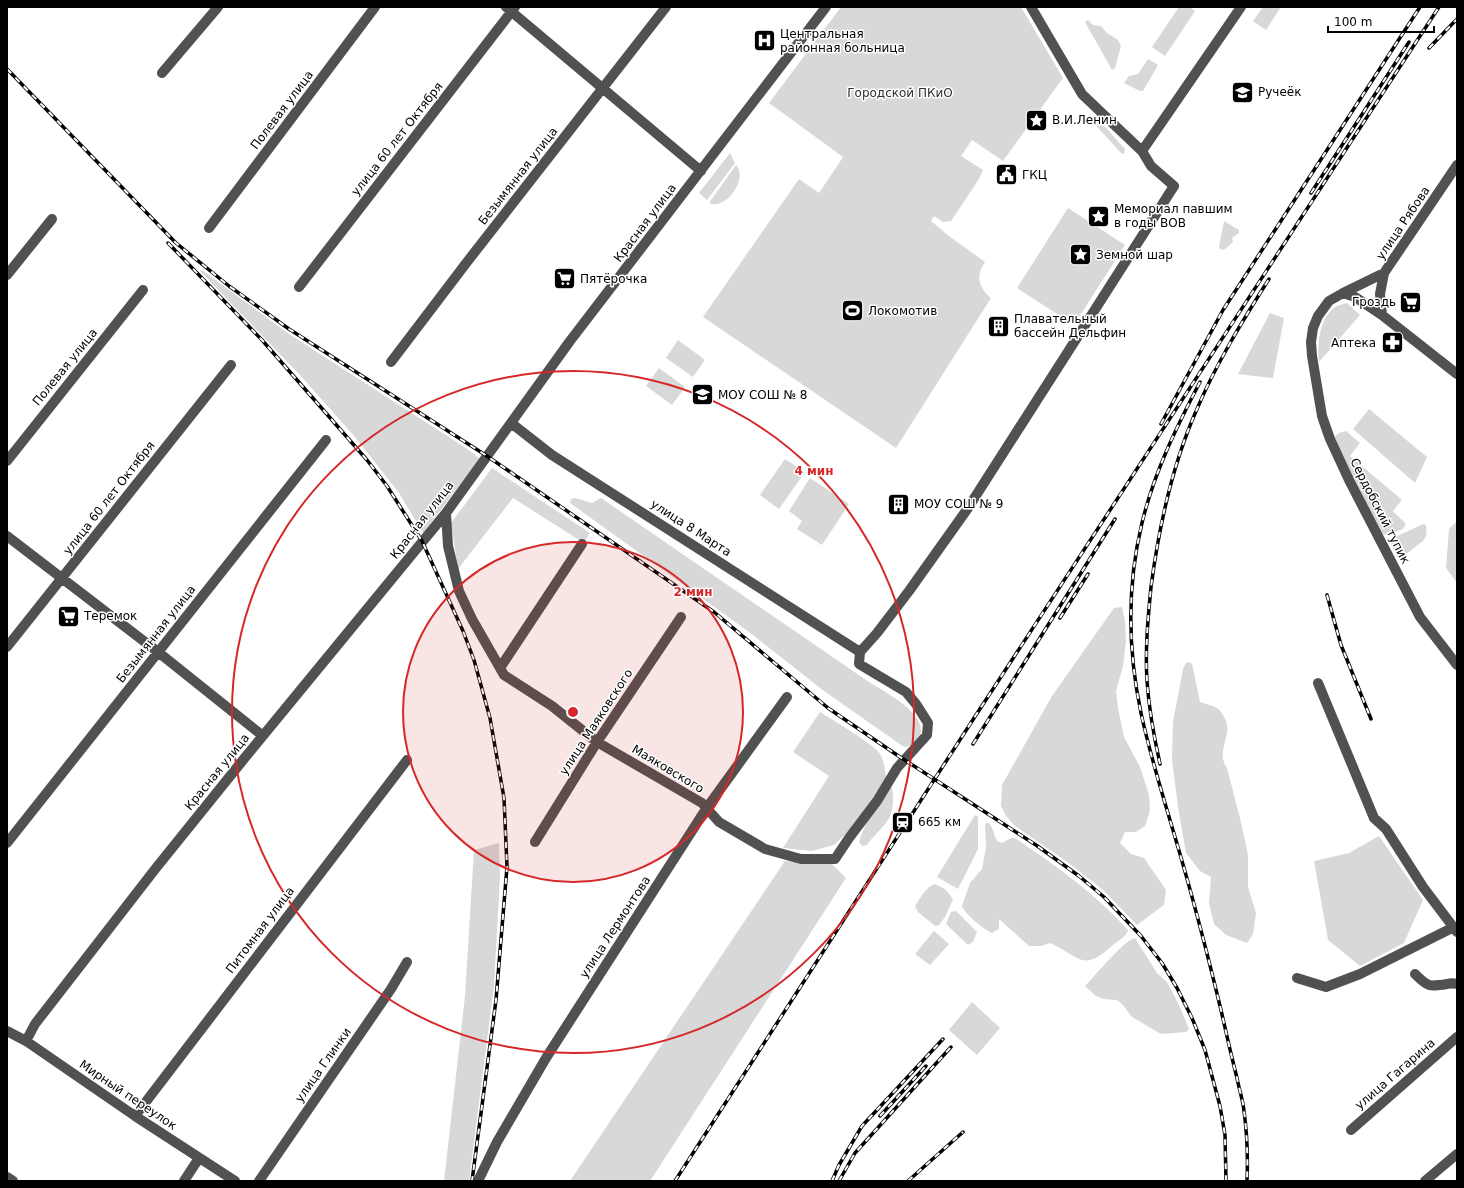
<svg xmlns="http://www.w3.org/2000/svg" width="1464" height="1188" viewBox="0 0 1464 1188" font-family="'DejaVu Sans',sans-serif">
<rect width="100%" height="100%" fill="#fff"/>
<path fill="#d8d8d8" d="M841,7H1021L1063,78L1003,161L972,140L961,156L983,170L979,179L951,221L943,222L934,216L931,221L949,236L985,262C975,276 979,288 991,298L896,448L703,317L799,179L819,193L843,157L769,103Z
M1179,7H1189L1195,11L1165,56L1152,47Z
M1263,7H1281L1266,30L1253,21Z
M1088,20L1093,25L1101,26L1107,33L1118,40L1121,46L1115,68L1112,70L1085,22Z
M1148,59L1158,65L1143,91H1140L1124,83L1129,76L1138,74Z
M1095,116L1125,149L1124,154L1121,153L1091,120Z
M730,153L735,163L707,200L699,193Z
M736,165C749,179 725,211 709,203Z
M1068,208L1125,245L1074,325L1017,288Z
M1224,221L1239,230V233L1232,238L1233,242L1224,250L1220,249L1219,247Z
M202,270L289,334L469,450L480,459L423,533L399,493L355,437L300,375L200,271Z
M1347,303L1360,315L1319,362C1317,343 1319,319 1335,307C1338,305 1344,304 1347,303Z
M1270,313L1284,318L1273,378L1238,374Z
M678,340L705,360L693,377L666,358Z
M659,368L685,387L672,405L646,386Z
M1369,409L1427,457L1415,483L1353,429Z
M1346,431L1360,443L1350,456L1402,500L1393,511L1406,524L1403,529L1387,535L1383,534L1343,460L1333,438L1339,433Z
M785,459L805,472L779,509L760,495Z
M492,468L590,533L584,543L513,498L458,569L451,523Z
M810,478L849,504L822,545L797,529L802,521L789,511Z
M575,498L592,503L601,498L866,680C882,691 928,712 920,736C919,740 914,743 912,746L904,747L824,691L749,632L570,503L571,499Z
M1457,521V583L1446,568L1449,529Z
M1423,524L1426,525C1427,532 1427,537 1422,542L1420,543L1408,553L1397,557L1389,540Z
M1122,607L1125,621L1126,641L1123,666L1116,691L1118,708L1124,737L1140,767L1149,795L1150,811L1145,826L1136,832H1125L1120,843L1131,854L1144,858L1166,890L1164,905L1137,925L1103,890L1066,861L1015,826L1006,816L1001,806L1002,785L1052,696L1114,608Z
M1189,662L1192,664L1200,702C1205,704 1212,705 1217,708C1220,710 1221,712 1223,715C1236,735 1214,749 1227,768L1241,822L1248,855V887L1256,913L1253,934L1247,943L1226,935L1214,924L1209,903L1211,877L1200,871L1186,853L1178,807L1172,760L1173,722L1183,669L1186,663Z
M820,712C831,719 874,744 880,754C884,761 885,770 886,778L855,825L834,845L812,851L783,848L829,776L793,752Z
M891,786C895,795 893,813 888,820C882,829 873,836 867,845L862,846L859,842C865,821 878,804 891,786Z
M975,815L978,817V849L958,889L937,877Z
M986,823H989C993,828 994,835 997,841L1002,843L1011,838H1015C1055,865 1096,894 1128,930C1126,937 1119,940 1113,945C1082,973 1081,957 1050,943L1041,946H1029L999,919V929L992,933C983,929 966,915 962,906L970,883L982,869L986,848L985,825Z
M1379,836L1423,900L1404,943L1360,966L1328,940L1314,861L1349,853Z
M499,843L500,877L494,986L469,1181H444L465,996L474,850Z
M785,861L832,864L846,878L650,1181H570Z
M935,884L945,889L953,899L945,917L939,925L935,926L918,912L915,906C921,897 925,888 935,884Z
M956,911L977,932L973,942L968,945L946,924L951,912Z
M934,931L949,944L930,965L915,954Z
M1135,938L1157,973L1167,982L1179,1005L1189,1029L1186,1032L1161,1034L1132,1017L1123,1005L1117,1000L1104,999L1096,996L1085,986C1094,977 1124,940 1135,938Z
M972,1002L1000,1028L977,1055L949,1030Z"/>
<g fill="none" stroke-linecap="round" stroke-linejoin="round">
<path stroke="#515151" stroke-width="10" d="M506,7L701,171
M162,73L218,7
M1142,151L1241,7
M1457,165L1384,273L1343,293L1329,301L1318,316L1313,328L1311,342L1312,356L1322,416L1330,439L1349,480L1420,617L1457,665
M209,228L375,7
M7,275L52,219
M299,287L515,7
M1343,293L1355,297L1382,315L1457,374
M1382,315L1380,294L1384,273
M391,362L467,262L666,7
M511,423L552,455L860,652
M7,461L143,290
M446,513L448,546L459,591L472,619L504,675L552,706L597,742L702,803L719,822L765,849L801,859H835L849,838L877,801L897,768L927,735L928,723L916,704L906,692L859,664L860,652
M7,536L158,652L263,736
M7,647L231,365
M860,652L877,633L909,591L968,508L1174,186L1151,166L1142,151L1082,94L1031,7
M500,668L582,544
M1318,683L1374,818L1386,829L1423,887L1457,932
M535,842L597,742L681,617
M7,843L326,440
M1415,974C1428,987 1429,987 1447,984C1451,983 1453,983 1457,984
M1297,978L1326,987L1360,974L1454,927
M7,1031L26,1041L135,1116L235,1181
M26,1041L35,1024L156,868L243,760L446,513L570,341L826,7
M135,1116L407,760
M1351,1130L1457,1037
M7,1177L13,1181
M184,1181L199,1158
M259,1181L391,989L407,962
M478,1181L497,1142L546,1058L706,809L787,697
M1425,1181L1457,1154"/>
<defs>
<path id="rail" d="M1429,48L1457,19
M7,69L176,243L229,286L289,329L487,456L714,612L828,708L897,755L1036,845L1079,876L1104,897L1141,936L1162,963L1177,988L1192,1018L1205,1050L1220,1106L1225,1135L1226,1181
M1311,193L1409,42
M168,243L262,340L367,460L387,486L422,541L463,631L474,660L490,718L504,798L507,867L496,1000L472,1181
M1200,382C1176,428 1154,473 1142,523C1127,585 1128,651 1141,713C1150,755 1163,796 1175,837C1192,894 1207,952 1221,1010C1226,1032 1231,1055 1237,1078C1239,1089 1243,1100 1244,1111C1247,1133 1248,1158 1247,1181
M1161,424L1223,310L1420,7
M1327,595L1341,645L1371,719
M1060,618L1088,574
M973,744L1115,519
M1160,764C1154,737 1149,709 1147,681C1145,649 1148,618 1151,587C1159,526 1172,465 1197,409C1216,364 1243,320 1269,279
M880,1116L926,1066
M675,1181L976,715L1439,7
M832,1181L839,1165L862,1126L943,1039
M839,1181L855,1153L951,1047
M908,1181L963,1132"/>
</defs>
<use href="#rail" stroke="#000" stroke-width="3.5"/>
<use href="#rail" stroke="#fff" stroke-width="2" stroke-dasharray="6" stroke-linecap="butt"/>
</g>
<circle cx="573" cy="712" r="170" fill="#d62828" fill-opacity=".12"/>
<g fill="none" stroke="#d62828" stroke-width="2">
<circle cx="573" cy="712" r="170"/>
<circle cx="573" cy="712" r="341"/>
</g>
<defs>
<symbol id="hospital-square" viewBox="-11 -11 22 22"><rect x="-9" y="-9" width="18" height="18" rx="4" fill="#000" stroke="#fff"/><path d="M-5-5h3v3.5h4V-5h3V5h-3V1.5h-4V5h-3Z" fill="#fff"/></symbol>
<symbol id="school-square" viewBox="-11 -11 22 22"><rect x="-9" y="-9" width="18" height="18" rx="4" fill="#000" stroke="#fff"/><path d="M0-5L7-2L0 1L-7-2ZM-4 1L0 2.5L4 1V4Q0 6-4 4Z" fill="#fff"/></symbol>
<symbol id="sight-square" viewBox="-11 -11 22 22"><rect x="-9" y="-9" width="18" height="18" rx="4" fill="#000" stroke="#fff"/><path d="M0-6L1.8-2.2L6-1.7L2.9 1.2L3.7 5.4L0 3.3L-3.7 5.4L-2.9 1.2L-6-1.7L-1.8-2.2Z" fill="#fff"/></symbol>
<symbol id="civic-square" viewBox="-11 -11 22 22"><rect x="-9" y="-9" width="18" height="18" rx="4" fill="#000" stroke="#fff"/><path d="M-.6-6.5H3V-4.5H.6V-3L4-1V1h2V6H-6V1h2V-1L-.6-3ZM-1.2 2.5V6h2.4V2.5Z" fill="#fff"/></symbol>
<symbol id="supermarket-square" viewBox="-11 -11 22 22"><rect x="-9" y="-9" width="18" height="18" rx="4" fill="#000" stroke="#fff"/><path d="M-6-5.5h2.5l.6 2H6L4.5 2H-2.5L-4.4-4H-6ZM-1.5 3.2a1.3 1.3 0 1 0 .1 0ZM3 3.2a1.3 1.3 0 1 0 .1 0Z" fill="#fff"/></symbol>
<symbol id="stadium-square" viewBox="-11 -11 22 22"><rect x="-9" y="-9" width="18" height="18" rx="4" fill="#000" stroke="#fff"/><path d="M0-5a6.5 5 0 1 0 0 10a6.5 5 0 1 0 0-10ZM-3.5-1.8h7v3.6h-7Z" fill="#fff"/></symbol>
<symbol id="building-square" viewBox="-11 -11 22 22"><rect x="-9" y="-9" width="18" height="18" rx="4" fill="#000" stroke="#fff"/><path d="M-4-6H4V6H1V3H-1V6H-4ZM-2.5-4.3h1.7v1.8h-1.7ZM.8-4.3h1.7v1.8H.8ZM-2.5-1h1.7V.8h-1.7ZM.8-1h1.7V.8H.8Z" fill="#fff"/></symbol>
<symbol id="pharmacy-square" viewBox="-11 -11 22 22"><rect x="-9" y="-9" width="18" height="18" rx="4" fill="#000" stroke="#fff"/><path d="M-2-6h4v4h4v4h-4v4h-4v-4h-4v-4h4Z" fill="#fff"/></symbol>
<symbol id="station-square" viewBox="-11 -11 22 22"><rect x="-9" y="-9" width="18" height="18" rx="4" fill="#000" stroke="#fff"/><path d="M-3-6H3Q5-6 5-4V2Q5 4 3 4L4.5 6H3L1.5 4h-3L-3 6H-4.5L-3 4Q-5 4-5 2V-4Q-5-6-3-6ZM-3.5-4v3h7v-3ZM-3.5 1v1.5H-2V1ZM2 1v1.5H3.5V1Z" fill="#fff"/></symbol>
</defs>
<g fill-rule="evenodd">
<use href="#hospital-square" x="752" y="28" width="25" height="25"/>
<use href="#school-square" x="1230" y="80" width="25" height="25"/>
<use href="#sight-square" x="1024" y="108" width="25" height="25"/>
<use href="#civic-square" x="994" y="162" width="25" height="25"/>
<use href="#sight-square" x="1086" y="204" width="25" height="25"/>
<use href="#sight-square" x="1068" y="242" width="25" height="25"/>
<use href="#supermarket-square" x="552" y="266" width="25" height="25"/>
<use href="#supermarket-square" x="1398" y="290" width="25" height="25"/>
<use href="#stadium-square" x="840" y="298" width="25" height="25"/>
<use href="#building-square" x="986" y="314" width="25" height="25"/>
<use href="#pharmacy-square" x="1380" y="330" width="25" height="25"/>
<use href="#school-square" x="690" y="382" width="25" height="25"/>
<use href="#building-square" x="886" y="492" width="25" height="25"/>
<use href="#supermarket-square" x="56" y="604" width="25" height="25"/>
<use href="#station-square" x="890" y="810" width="25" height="25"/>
</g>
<g text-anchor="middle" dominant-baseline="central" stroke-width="3" stroke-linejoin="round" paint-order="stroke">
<g font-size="12" fill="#000" stroke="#fff" text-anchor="start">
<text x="780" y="34">Центральная<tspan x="780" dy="14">районная больница</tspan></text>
<text x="1258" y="92">Ручеёк</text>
<text x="1052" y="120">В.И.Ленин</text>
<text x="1022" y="175">ГКЦ</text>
<text x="1114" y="209">Мемориал павшим<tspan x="1114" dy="14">в годы ВОВ</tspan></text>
<text x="1096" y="255">Земной шар</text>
<text x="580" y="279">Пятёрочка</text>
<text x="1396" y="302" text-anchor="end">Гроздь</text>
<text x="868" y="311">Локомотив</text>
<text x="1014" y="319">Плавательный<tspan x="1014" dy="14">бассейн Дельфин</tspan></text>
<text x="1376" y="343" text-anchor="end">Аптека</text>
<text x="718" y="395">МОУ СОШ № 8</text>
<text x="914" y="504">МОУ СОШ № 9</text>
<text x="84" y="616">Теремок</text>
<text x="918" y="822">665 км</text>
</g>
<g font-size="12" fill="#2f2f2f" stroke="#fff">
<text x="900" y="93">Городской ПКиО</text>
</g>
<g font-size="12" fill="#000" stroke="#fff">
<text transform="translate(282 110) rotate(-53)">Полевая улица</text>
<text transform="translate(397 139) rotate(-52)">улица 60 лет Октября</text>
<text transform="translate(518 176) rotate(-52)">Безымянная улица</text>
<text transform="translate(645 223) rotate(-53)">Красная улица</text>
<text transform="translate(1403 223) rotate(-56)">улица Рябова</text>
<text transform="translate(65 367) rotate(-51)">Полевая улица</text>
<text transform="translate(109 498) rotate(-52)">улица 60 лет Октября</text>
<text transform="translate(1380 511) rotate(63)">Сердобский тупик</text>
<text transform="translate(422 520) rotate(-52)">Красная улица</text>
<text transform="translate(691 528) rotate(33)">улица 8 Марта</text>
<text transform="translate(156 634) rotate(-52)">Безымянная улица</text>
<text transform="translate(596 722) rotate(-57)">улица Маяковского</text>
<text transform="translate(668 769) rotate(31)">Маяковского</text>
<text transform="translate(217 772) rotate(-51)">Красная улица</text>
<text transform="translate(615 927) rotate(-57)">улица Лермонтова</text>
<text transform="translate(260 930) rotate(-53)">Питомная улица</text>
<text transform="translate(323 1065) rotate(-55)">улица Глинки</text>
<text transform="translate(1395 1074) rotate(-41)">улица Гагарина</text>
<text transform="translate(128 1095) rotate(34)">Мирный переулок</text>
</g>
</g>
<circle cx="573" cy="712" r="6" fill="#d62828" stroke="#fff" stroke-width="2"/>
<g font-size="12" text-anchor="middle" font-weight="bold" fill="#d62828" stroke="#fff" stroke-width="3" stroke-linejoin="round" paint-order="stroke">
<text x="814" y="475">4 мин</text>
<text x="693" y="596">2 мин</text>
</g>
<rect width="1464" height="1188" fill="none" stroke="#000000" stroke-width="16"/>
<path d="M1328 26v6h106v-6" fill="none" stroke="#000000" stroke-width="2"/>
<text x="1334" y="26" font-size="12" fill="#000000" stroke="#ffffff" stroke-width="3" paint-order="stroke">100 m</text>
</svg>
